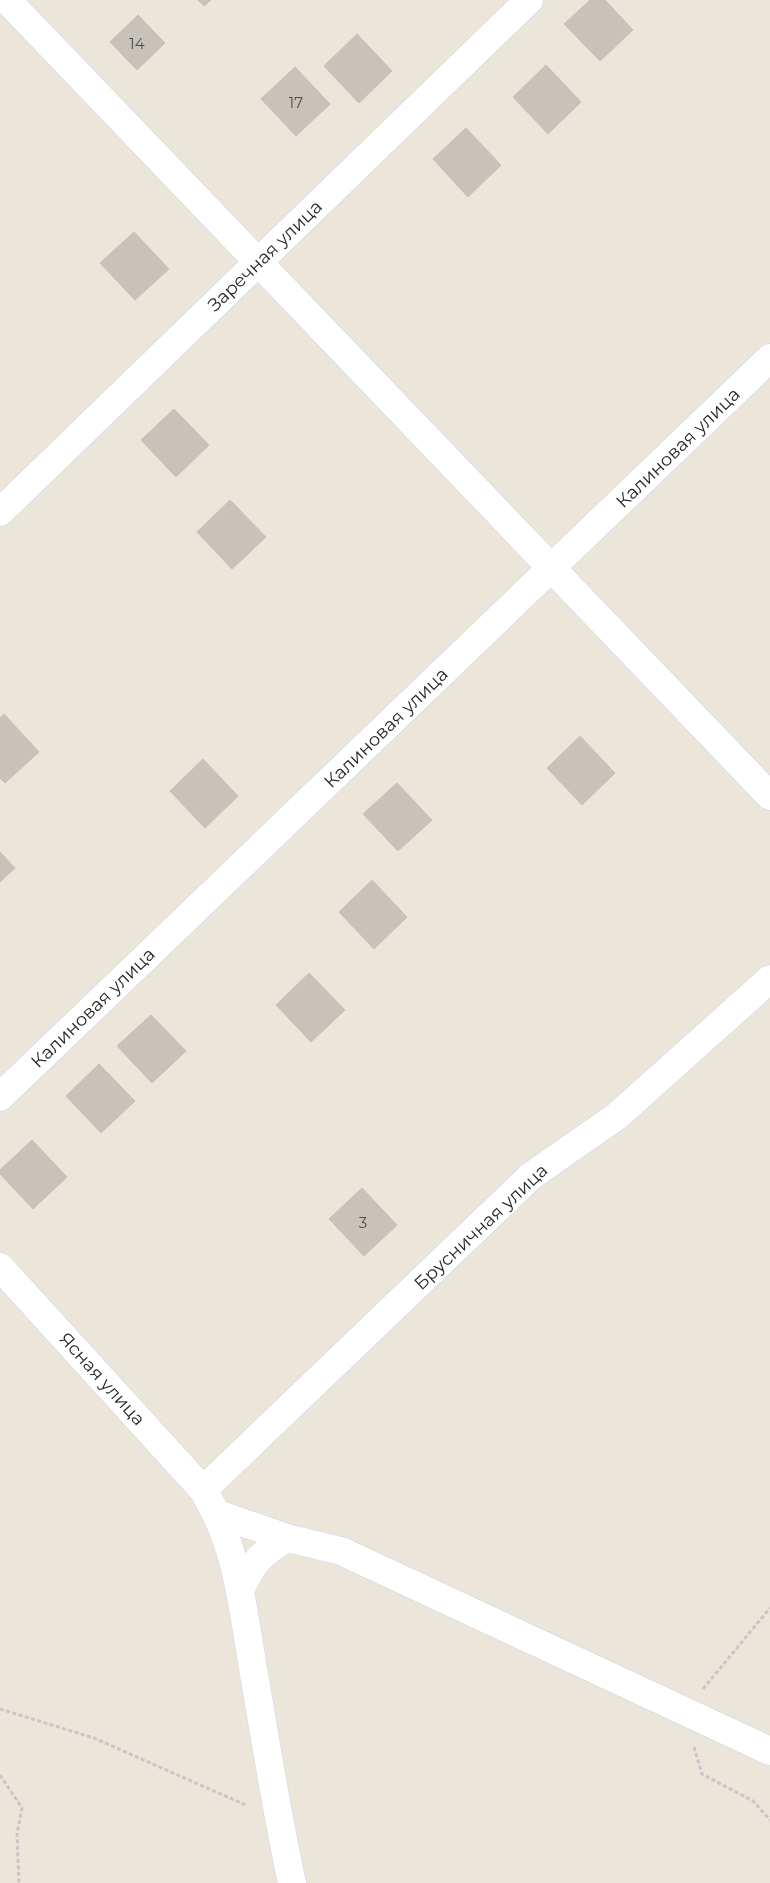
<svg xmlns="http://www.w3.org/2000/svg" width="770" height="1883" viewBox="0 0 770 1883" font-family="Montserrat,sans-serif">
<rect width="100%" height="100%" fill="#ece5da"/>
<path fill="#c7c2ba" stroke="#c7c1b4" d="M198,0H211L204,6Z
M590,0H605L633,30L600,61L564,24Z
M138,15L165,43L137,70L110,42Z
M357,34L392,71L359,103L324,66Z
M546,65L581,102L548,134L513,97Z
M295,67L330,104L296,136L261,99Z
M466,128L501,165L468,197L433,159Z
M134,232L169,269L135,300L100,263Z
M174,409L209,445L176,477L141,440Z
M230,500L266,537L232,569L197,532Z
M4,714L39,752L5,783L0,778V718Z
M580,736L615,773L582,805L547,768Z
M203,759L238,796L205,828L170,791Z
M397,783L432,820L398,851L363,814Z
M0,852L15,868L0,882Z
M372,880L407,917L374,949L339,912Z
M309,973L345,1010L311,1042L276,1005Z
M151,1015L186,1051L152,1083L117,1046Z
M99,1064L135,1101L101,1133L66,1096Z
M32,1140L67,1177L33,1209L0,1174V1170Z
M362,1188L397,1225L364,1256L329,1219Z"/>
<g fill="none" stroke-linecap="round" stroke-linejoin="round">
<defs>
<path id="minor" d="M7,0L770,796
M0,512L529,0
M0,1097L770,358
M0,1267L203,1490C238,1546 243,1611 254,1674C266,1744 277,1814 292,1883
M203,1490L531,1176L617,1116L770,979
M218,1514L287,1538L341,1551L770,1751
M240,1591C253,1562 259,1555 287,1538"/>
</defs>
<use href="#minor" stroke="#cfd2e3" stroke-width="29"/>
<path stroke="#c7c7c7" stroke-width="3" stroke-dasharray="4 2.5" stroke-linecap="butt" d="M703,1689L770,1608
M0,1709L94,1738L248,1806
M694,1747L702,1774L753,1801L770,1820
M0,1775L22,1808L17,1834L19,1883"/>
<use href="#minor" stroke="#fff" stroke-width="28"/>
</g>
<g text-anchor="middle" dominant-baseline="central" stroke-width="4" stroke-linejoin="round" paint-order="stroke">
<g font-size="15" fill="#504f4d">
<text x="137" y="43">14</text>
<text x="296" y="102">17</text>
<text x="363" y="1222">3</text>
</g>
<g font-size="18" fill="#292929" stroke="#fff">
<text transform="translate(265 256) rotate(-44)">Заречная улица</text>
<text transform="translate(678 448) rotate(-44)">Калиновая улица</text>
<text transform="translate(386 728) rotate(-44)">Калиновая улица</text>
<text transform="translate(93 1008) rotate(-44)">Калиновая улица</text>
<text transform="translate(481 1227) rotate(-43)">Брусничная улица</text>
<text transform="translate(102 1379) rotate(48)">Ясная улица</text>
</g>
</g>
</svg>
